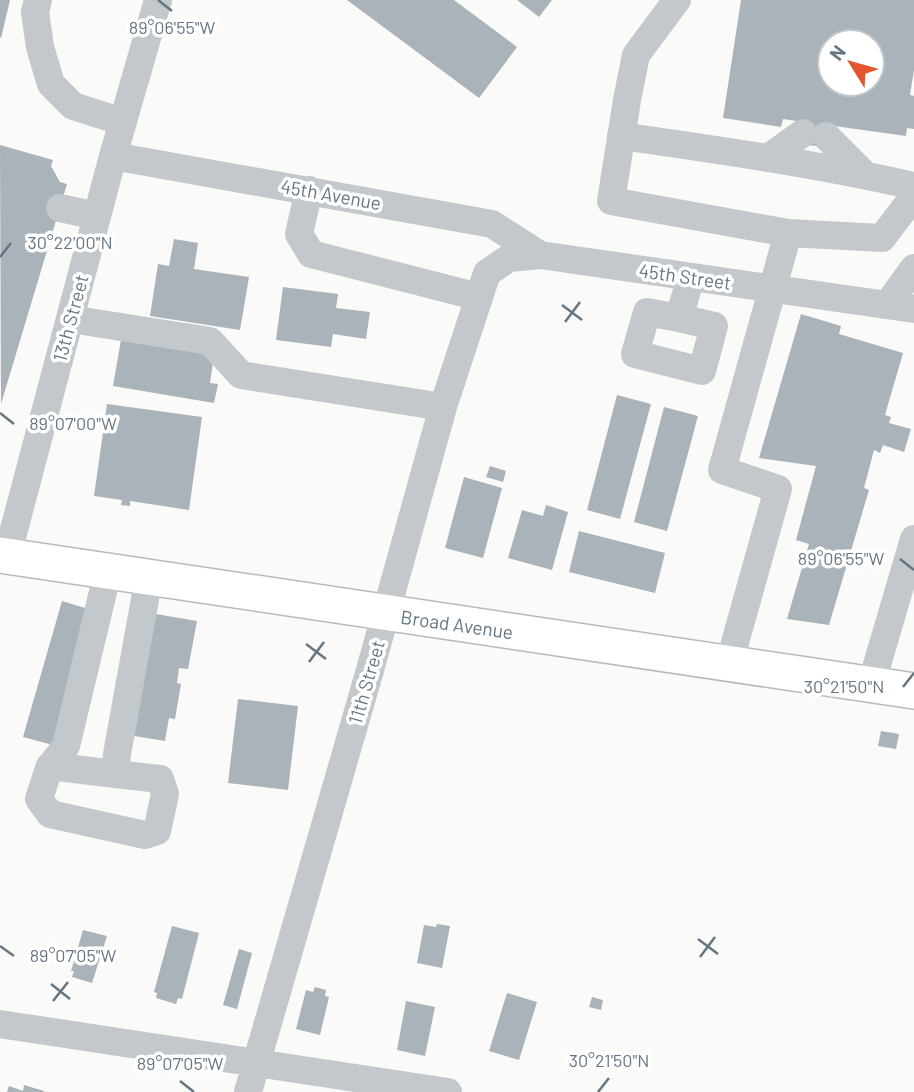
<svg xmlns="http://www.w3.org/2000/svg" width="914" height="1092" viewBox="0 0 914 1092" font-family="Barlow,sans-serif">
<rect width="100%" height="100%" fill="#fafaf8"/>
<path fill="#aab3b9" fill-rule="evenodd" d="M0,0H10L1,38L0,37Z
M347,0H454L517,47L479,98Z
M517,0H552L539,17Z
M741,0H914V70L910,95L914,96V129L907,128L906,136L827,125L824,147L800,144L804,122L783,119L781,127L723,118ZM830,42H872V84H830Z
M0,145L53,160L51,166L60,182L67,184L1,404Z
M174,239L198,243L194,269L249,277L240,330L150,316L158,264L169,266Z
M283,287L338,294L336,308L370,312L366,339L333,334L331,347L276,340Z
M801,314L841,326L839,334L903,353L885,415L891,417L889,423L911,429L904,452L883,445L880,453L874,450L864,488L869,490L829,625L787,619L809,544L796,540L816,466L759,458Z
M122,334L215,349L210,383L218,384L214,403L113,386Z
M617,395L651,404L620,519L587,510Z
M107,404L202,417L189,510L130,501V506L121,505L122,500L94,496Z
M664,407L698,416L667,531L634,522Z
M490,466L506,471L503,482L486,477Z
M464,477L502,488L483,558L445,548Z
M546,505L568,512L552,570L508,558L522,510L543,516Z
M579,531L665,553L655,593L569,572Z
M62,601L95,611L53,745L23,737Z
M150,613L197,621L188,669L179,668L177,683L181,684L175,719L169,718L165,741L134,736Z
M238,699L298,706L288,790L228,783Z
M881,731L899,734L896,749L878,746Z
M437,924L450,926L442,968L417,963L424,925L436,927Z
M172,926L199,933L182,999L178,998L176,1004L156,998L157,993L154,992Z
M83,930L107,936L92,983L72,977L74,971H71Z
M239,949L252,953L237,1009L223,1005Z
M315,987L326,990L325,996L329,997L320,1035L296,1029L306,990L313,992Z
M507,993L537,1002L519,1060L489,1051Z
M592,997L603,1000L601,1010L589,1007Z
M406,1001L435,1007L425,1056L397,1050Z
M24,1085L44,1091V1092H7L9,1086L23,1091Z"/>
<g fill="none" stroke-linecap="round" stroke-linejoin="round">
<defs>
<path id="major" d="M0,555L914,691"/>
</defs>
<use href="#major" stroke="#b5babe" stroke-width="38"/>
<path stroke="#c3c8cc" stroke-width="28" d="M38,0L35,12L40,47L51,84L73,106L123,122
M677,0L636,55L627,100L611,201L788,233L722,470L778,489L729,664
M621,136C719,150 817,164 914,186
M826,136L865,175
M113,156L492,224L540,255
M768,158L803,133
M309,190L299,234L311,254L479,297
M60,208L97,216
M788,233L882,238L914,196
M887,305L914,268
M679,318L714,326L702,371L635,354L647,312L679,318L691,277
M70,319L210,341L241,375L443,407
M7,556L113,156L158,0
M108,571L66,746L49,768L39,799L50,814L145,835L157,831L165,794L160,779L115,774L117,754L149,577
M871,685L914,539
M50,766L115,774
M0,1024L448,1092
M248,1092L370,670L443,407L487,273L509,258L540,255L914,309"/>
<use href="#major" stroke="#fff" stroke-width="35"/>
</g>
<path fill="none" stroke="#657683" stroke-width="2.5" d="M158,0L172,11M0,257L11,243M562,305L582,320M565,322L580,302M0,413L14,424M900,559L914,570M306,644L326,659M309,662L324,642M903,687L914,673M698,939L718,954M0,946L14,956M700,957L715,937M51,984L70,999M53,1001L68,982M180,1081L194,1092M598,1092L609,1078"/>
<g text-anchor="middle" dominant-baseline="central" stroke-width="7" stroke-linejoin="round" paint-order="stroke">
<g font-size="19" fill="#657683" stroke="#fff">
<text transform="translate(331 194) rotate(10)">45th Avenue</text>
<text transform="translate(685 276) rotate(8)">45th Street</text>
<text transform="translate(70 318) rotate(-75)">13th Street</text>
<text transform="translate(457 624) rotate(8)">Broad Avenue</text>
<text transform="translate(366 682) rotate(-74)">11th Street</text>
</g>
</g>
<g font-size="18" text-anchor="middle" fill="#657683" stroke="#fff" stroke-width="7" stroke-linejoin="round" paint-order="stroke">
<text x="172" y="34">89°06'55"W</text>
<text x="70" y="249">30°22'00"N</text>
<text x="73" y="430">89°07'00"W</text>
<text x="841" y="565">89°06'55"W</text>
<text x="844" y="693">30°21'50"N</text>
<text x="73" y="962">89°07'05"W</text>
<text x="609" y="1067">30°21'50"N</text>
<text x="180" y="1070">89°07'05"W</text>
</g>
<g transform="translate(851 63) rotate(307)"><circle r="33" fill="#ffffff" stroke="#c1c8cd" stroke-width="2"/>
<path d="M0-5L12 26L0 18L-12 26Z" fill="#e4572e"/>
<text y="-10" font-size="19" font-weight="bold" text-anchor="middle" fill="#657683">N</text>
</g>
</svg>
